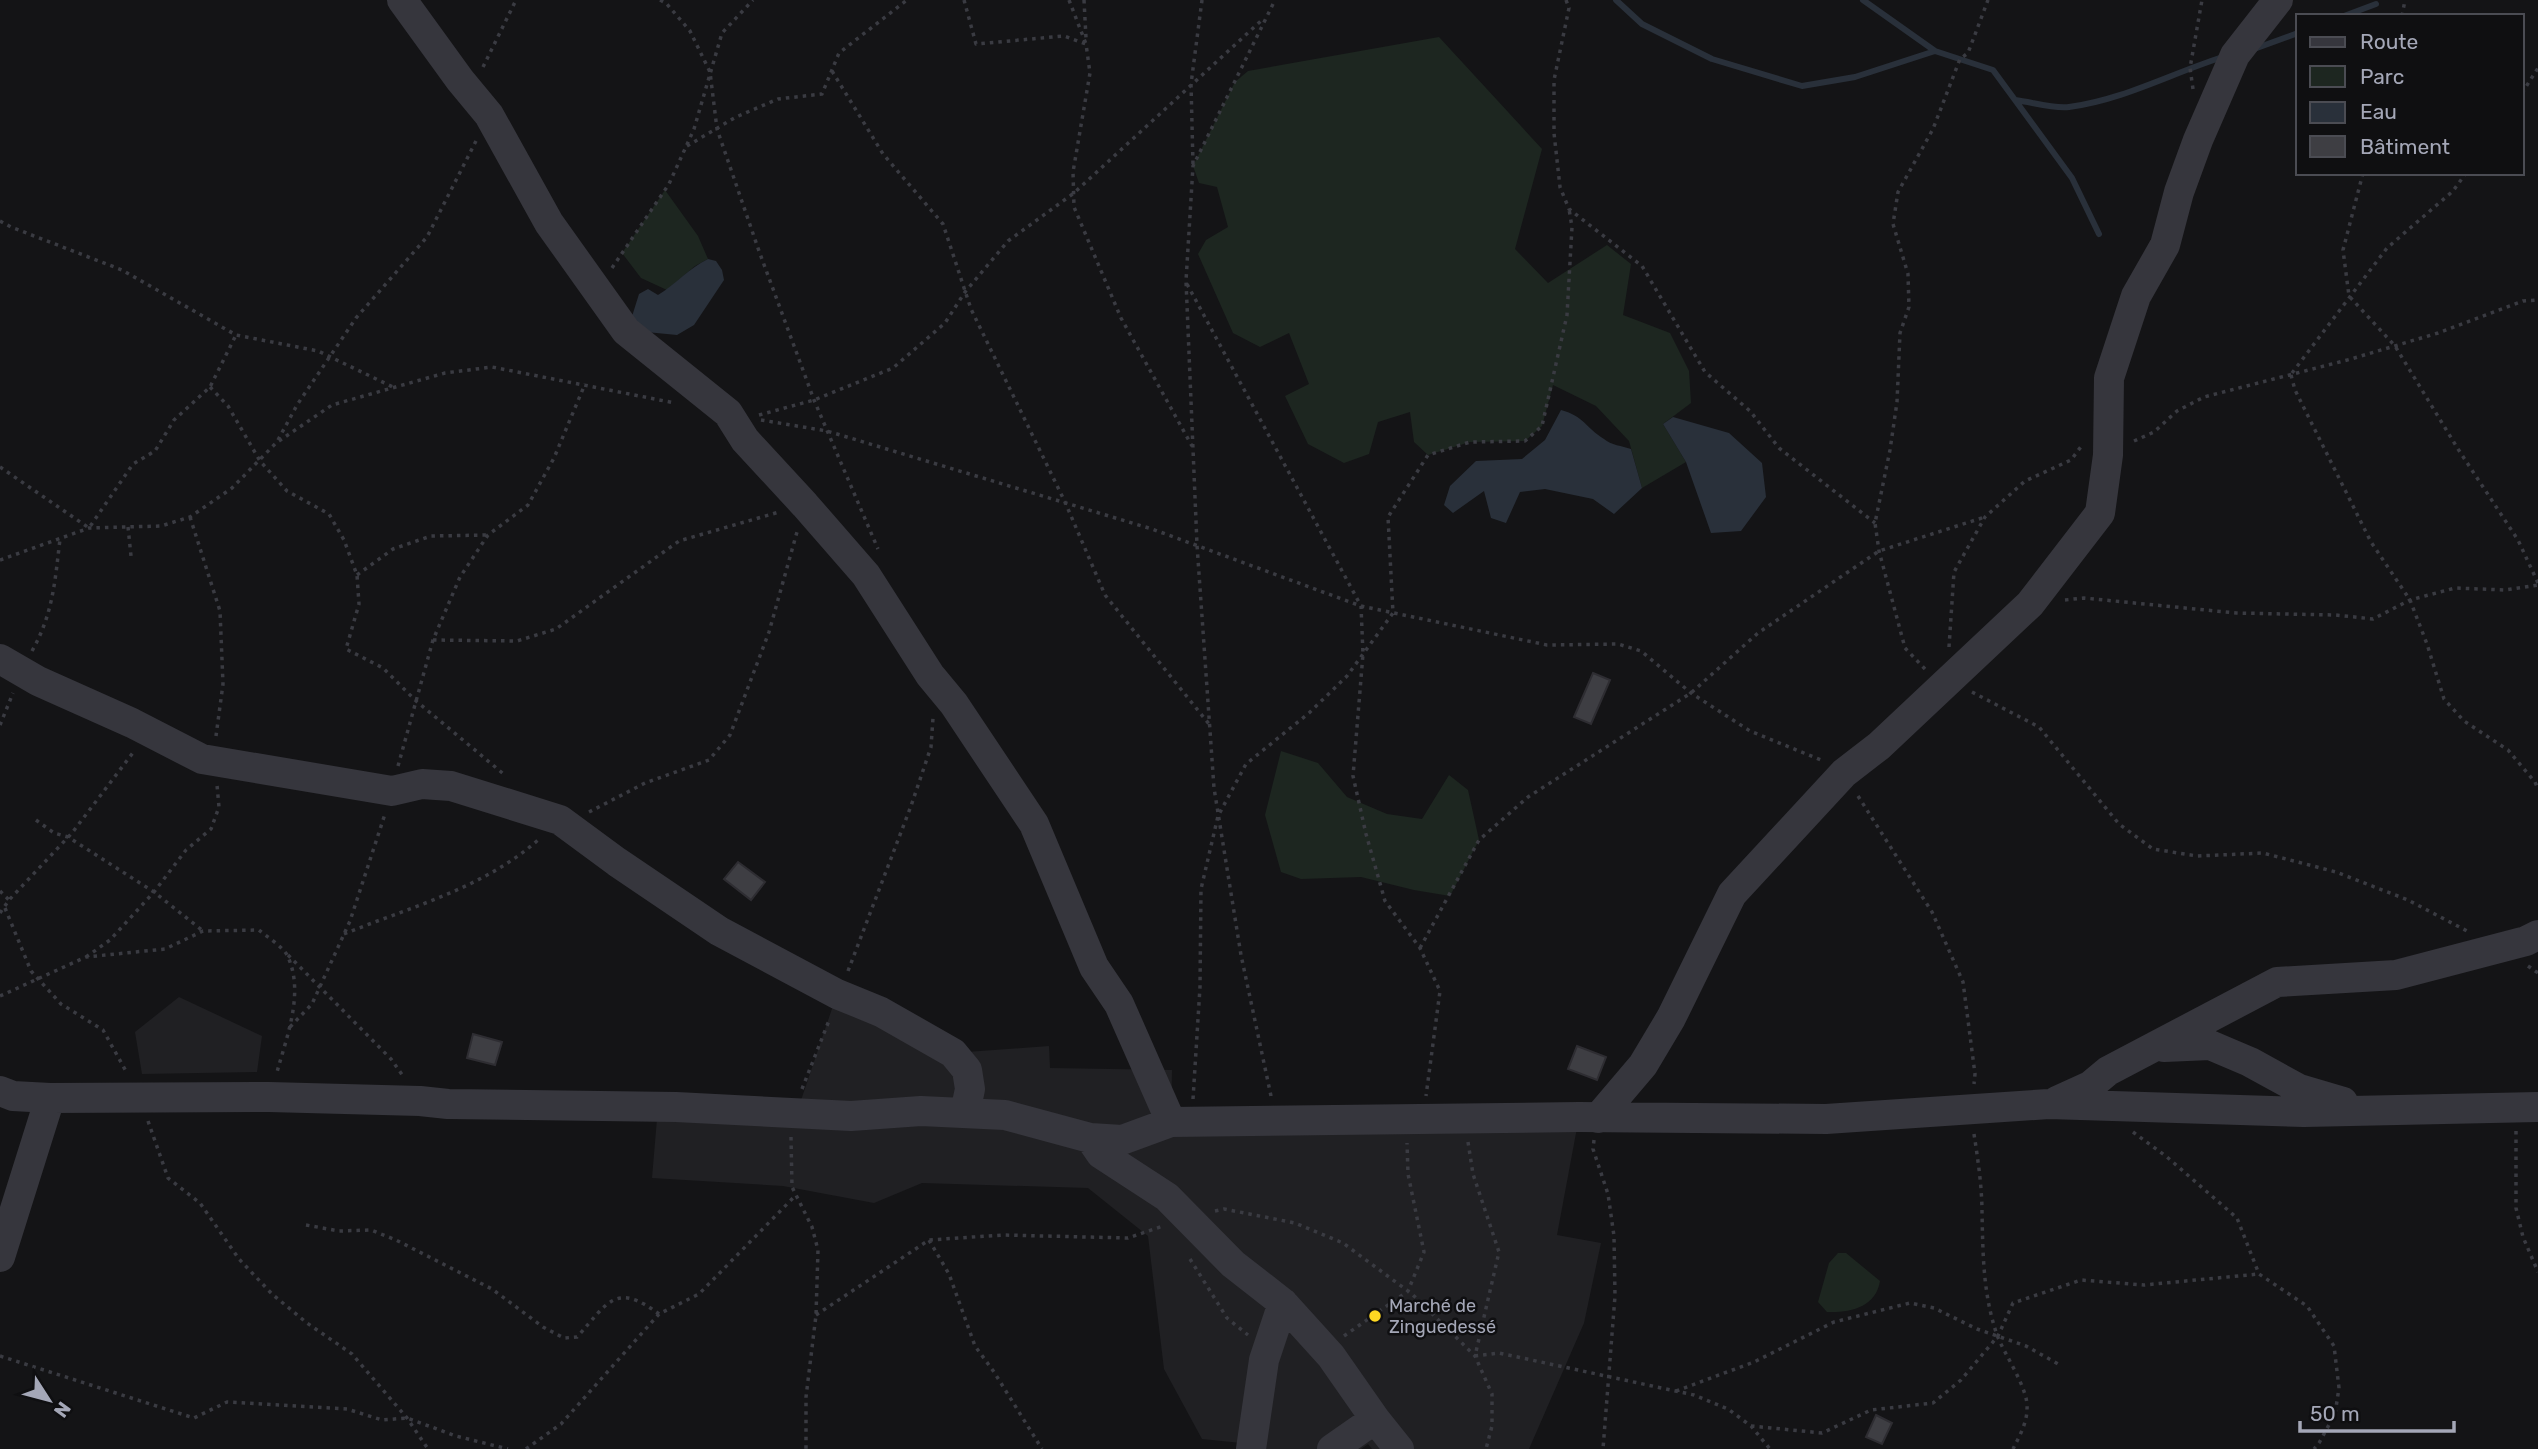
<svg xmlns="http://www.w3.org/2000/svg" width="2538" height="1449" viewBox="0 0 2538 1449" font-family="Rubik,sans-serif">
<rect width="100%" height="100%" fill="#141416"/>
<path fill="#202023" d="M837,994L953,1053L1049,1046L1050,1068L1172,1070L1171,1121L1579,1117L1557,1235L1601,1243L1584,1323L1529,1449H1372L1368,1444L1361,1449H1251V1444L1202,1439L1164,1369L1148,1236L1088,1188L922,1183L874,1203L783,1186L652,1178L658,1107L796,1115Z
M179,997L262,1036L257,1072L142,1074L135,1032Z"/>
<path fill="#1d2620" d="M1439,37L1542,149L1515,249L1548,283L1607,245L1631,264L1623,315L1670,333L1689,371L1691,403L1663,424L1686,462L1642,488L1629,441L1596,406L1553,385L1542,426L1525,441L1470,442L1428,455L1414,442L1410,412L1378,422L1369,454L1344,463L1308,444L1285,396L1309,384L1289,333L1260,347L1233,333L1198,254L1206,240L1228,227L1217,187L1199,183L1193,166L1235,82L1248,71Z
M665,190L698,236L708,259L695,266L667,290L641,278L622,253Z
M1281,751L1318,763L1347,797L1387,814L1422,819L1449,775L1468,790L1479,840L1450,896L1414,890L1361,877L1301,879L1281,872L1265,815Z
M1838,1253H1846L1880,1281C1876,1307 1850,1313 1827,1312L1818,1302L1829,1263Z"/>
<path fill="#29303a" d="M708,259L716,261L722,270L724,280L694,325L677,335L636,331L629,326L639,294L648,289L658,295C676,284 689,268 708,259Z
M1561,410C1584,416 1585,427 1604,439C1611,445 1622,446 1631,449L1642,488L1614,514L1593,499L1545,489L1520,492L1506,523L1491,518L1484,491L1453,513L1444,505L1450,486L1476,461L1522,459L1545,440Z
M1673,417L1729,433L1762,463L1766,497L1741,531L1711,533L1686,462L1663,424Z"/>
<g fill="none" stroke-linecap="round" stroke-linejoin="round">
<path stroke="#29303a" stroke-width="6" d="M1616,0L1642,24L1712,59L1802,86L1855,77L1935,51L1993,70L2015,100C2032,102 2053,109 2069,107C2123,100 2172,73 2223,57
M1863,0L1935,51
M2344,16L2376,4
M2254,49L2298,33
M2015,100L2072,178L2099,234"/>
</g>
<path fill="#3e3e43" stroke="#2e2d32" stroke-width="2" d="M1593,673L1610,680L1591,724L1574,717Z
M738,862L765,882L751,900L724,879Z
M473,1034L502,1042L495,1065L467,1058Z
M1577,1046L1606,1057L1597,1080L1568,1069Z
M1876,1415L1892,1423L1882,1444L1866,1437Z"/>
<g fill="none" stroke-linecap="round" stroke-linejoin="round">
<path stroke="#3a3b42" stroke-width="3.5" stroke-dasharray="3.5 5" stroke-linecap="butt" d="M660,0L666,3L690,31L710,72L717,129L759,251L814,400L878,549
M964,0L976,44L1064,36L1086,44L1090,73L1073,172L1074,207L1121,318L1192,446
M1069,0L1086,44
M1084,0L1086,38
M1566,0L1569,8L1554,80V133L1560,187L1569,209L1642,266L1705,372L1750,411L1779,448L1875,523
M2402,16L2405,0
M483,67L516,0
M832,71L883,154L943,224L971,309L1065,502L1105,595L1209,724
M2193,89L2190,68L2202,0
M2522,93L2538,68
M687,146L736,117L778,99L822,94L839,53L907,0
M1193,164L1191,84L1202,0
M2363,173L2343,250L2349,296L2395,346L2458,449L2518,540L2538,583
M0,221L11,227L122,270L236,335L318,351L395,388
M612,268L669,184L694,129L722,33L753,0
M1187,284L1361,606L1363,654L1353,776L1366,834L1385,901L1420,948L1440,991L1426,1096
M2292,373L2387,248L2453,191L2466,173
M2291,375L2295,390L2371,542L2410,600L2427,644L2444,699L2464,721L2508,750L2535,782L2538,789
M210,387L228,406L260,461L287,491L329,514L344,540L357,575L359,604L346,649L383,668L415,700L506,776
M759,415L814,400L893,368L945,323L965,292L1008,241L1074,193L1263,19
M761,420L827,431L1152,529L1361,606L1547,645L1618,644L1641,651L1691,693L1750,731L1821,760
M278,440L297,405L356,318L427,237L476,141
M2134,441L2154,432L2177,411L2204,397L2351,359L2438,333L2523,301L2538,300
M0,467L89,528L133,464L155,451L174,420L210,387L236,335
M190,517L220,611L223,684L216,736
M128,527L131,556
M0,560L89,528L161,526L190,517L232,488L276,443L332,405L445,373L492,367L675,403
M357,575L393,549L431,536L488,535
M2065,600L2084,598L2236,613L2336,615L2373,619L2410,600L2455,588L2505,590L2538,585
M433,640L517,641L556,629L679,541L779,512
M1949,647L1954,572L1985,517L2025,481L2071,460L2083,444
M32,651C53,614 55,581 60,539
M1925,669L1905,648L1879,551L1875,523L1890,450L1897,402L1900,333L1909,307L1908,274L1893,224L1898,192L1933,129L1960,59L1968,53L1988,0
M1972,692L2039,727L2119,824L2153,849L2197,856L2263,853L2336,872L2408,900L2467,931
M0,725L13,693
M398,766L433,640L460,577L488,535L528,505L554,458L585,384
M1858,796L1932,912L1963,982L1975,1074L1974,1084
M589,812L645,783L709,760L730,735L769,632L797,532
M36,820L54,833L68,837L154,892L203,931
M0,891L9,900
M5,908L31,971L61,1004L103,1030L127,1073
M0,913L9,900L72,833L135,750
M344,934C410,907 484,888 538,840
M1420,948L1479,840L1528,797L1691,693L1758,633L1879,551L1985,517
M288,955L391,1059L403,1076
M86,957L110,940L154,892L186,850L211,829L219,807L217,785
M2528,966L2538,973
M848,971L911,806L931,747L933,718
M0,996L86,957L165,949L203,931L259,930C267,937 282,946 287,955C305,991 287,1036 277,1072
M290,1027L312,1004L350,921L385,814
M802,1089L830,1018
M1271,1096L1241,955L1214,788L1197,545L1186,281L1193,166L1275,0
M1193,1099L1200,987L1201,889L1218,816L1246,764L1309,713L1347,676L1393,613L1388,517L1428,455L1470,442L1525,441L1542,426L1567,315L1572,227L1569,209
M148,1121L168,1178L200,1203L239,1259L272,1294L307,1323L352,1354L407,1418L428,1449
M2516,1131V1208L2523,1237L2538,1272
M2133,1132L2167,1157L2237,1218L2259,1274L2307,1306L2334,1346L2339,1388L2335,1414L2319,1443L2314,1449
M1974,1134C1978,1160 1982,1187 1982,1213C1983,1256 1983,1294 1997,1335C2004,1354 2029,1389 2027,1409C2027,1423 2019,1437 2013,1449
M791,1137L792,1187L812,1227L818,1250L816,1315L806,1397V1449
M1594,1140L1593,1149L1608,1194L1614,1236L1615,1296L1603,1449
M1468,1142L1473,1174L1499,1252L1475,1356L1499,1353L1694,1395L1728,1409L1751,1426L1770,1449
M1215,1211L1224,1209L1295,1223L1343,1243L1412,1294L1475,1356L1492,1394V1426L1486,1449
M306,1225L339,1231L371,1230L396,1240L492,1289L543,1327L564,1338L577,1337C608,1303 615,1281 659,1314
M929,1240L949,1274L975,1346L994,1372L1042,1449
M1190,1259L1227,1318L1248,1335
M816,1315L929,1240L1003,1235L1128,1238L1163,1226
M1344,1336L1408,1291L1424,1252L1408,1174L1407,1143
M0,1356L194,1418L227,1402L347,1409L382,1420L407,1418L456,1436L508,1449
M1676,1391L1754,1362L1834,1322L1910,1303L1934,1308L1977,1329L2026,1346L2060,1365
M1751,1426L1822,1433L1871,1410L1933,1403L1961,1380L1998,1336L2013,1303L2081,1280L2144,1285L2259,1274
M526,1449L561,1424L659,1314L699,1294L795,1196"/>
<path stroke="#36363d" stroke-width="30" d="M402,0L460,80L489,115L549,223L626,331L728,413L745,440L805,505L866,575L930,675L954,704L1034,824L1094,967L1119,1004L1171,1122
M0,659L38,681L132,723L202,759L392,791L422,784L451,786L560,820L617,862L719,931L837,994L881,1012L953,1053L967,1070L970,1089L965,1113
M2164,1047L2210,1045L2250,1062L2299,1089L2343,1102
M0,1091L13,1096L50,1098
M2057,1101L2090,1086L2108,1071L2277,982L2396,975L2526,941L2538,935
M1598,1118L1643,1065L1671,1018L1732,894L1844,773L1879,746L2030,604L2100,513L2108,455L2109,378L2136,296L2165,245L2179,192L2198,140L2235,55L2278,0
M1090,1138L1101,1154L1167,1197L1233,1264L1283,1303L1331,1356L1375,1419L1399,1449
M0,1257L50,1098L269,1097L420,1101L448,1104L676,1107L851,1116L921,1111L1005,1115L1090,1138L1122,1140L1171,1122L1579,1117L1826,1119L2049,1104L2304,1112L2538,1107
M1251,1449L1264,1360L1283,1303
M1332,1449L1375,1419"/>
</g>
<circle fill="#ffd822" stroke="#0f0f11" stroke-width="2.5" cx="1375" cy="1316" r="7"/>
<g text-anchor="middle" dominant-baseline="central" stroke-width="5" stroke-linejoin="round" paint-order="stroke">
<g font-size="18" fill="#a4a7b7" stroke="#0f0f11" text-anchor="start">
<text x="1389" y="1306">Marché de<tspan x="1389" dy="21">Zinguedessé</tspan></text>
</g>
</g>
<rect x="2296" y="14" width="228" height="161" fill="#0f0f11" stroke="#4b4c53" stroke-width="2"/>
<rect x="2310" y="37" width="35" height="10" fill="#36363d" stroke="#4b4c53" stroke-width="2"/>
<text x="2360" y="49" font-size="21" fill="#a4a7b7">Route</text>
<rect x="2310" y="66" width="35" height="21" fill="#1d2620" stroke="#4b4c53" stroke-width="2"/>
<text x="2360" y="84" font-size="21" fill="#a4a7b7">Parc</text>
<rect x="2310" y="102" width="35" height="21" fill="#29303a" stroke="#4b4c53" stroke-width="2"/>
<text x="2360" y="119" font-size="21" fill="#a4a7b7">Eau</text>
<rect x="2310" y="136" width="35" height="21" fill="#3e3e43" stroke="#4b4c53" stroke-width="2"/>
<text x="2360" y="154" font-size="21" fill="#a4a7b7">Bâtiment</text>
<g transform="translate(49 1400) rotate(126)" stroke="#0f0f11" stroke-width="5" paint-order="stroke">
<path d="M0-5L12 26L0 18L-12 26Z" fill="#a4a7b7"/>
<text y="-10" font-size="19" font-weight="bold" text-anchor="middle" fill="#a4a7b7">N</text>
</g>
<path d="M2300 1421v10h154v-10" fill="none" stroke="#a4a7b7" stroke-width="3.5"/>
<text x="2310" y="1421" font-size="21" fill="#a4a7b7" stroke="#0f0f11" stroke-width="5" paint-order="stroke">50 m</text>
</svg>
